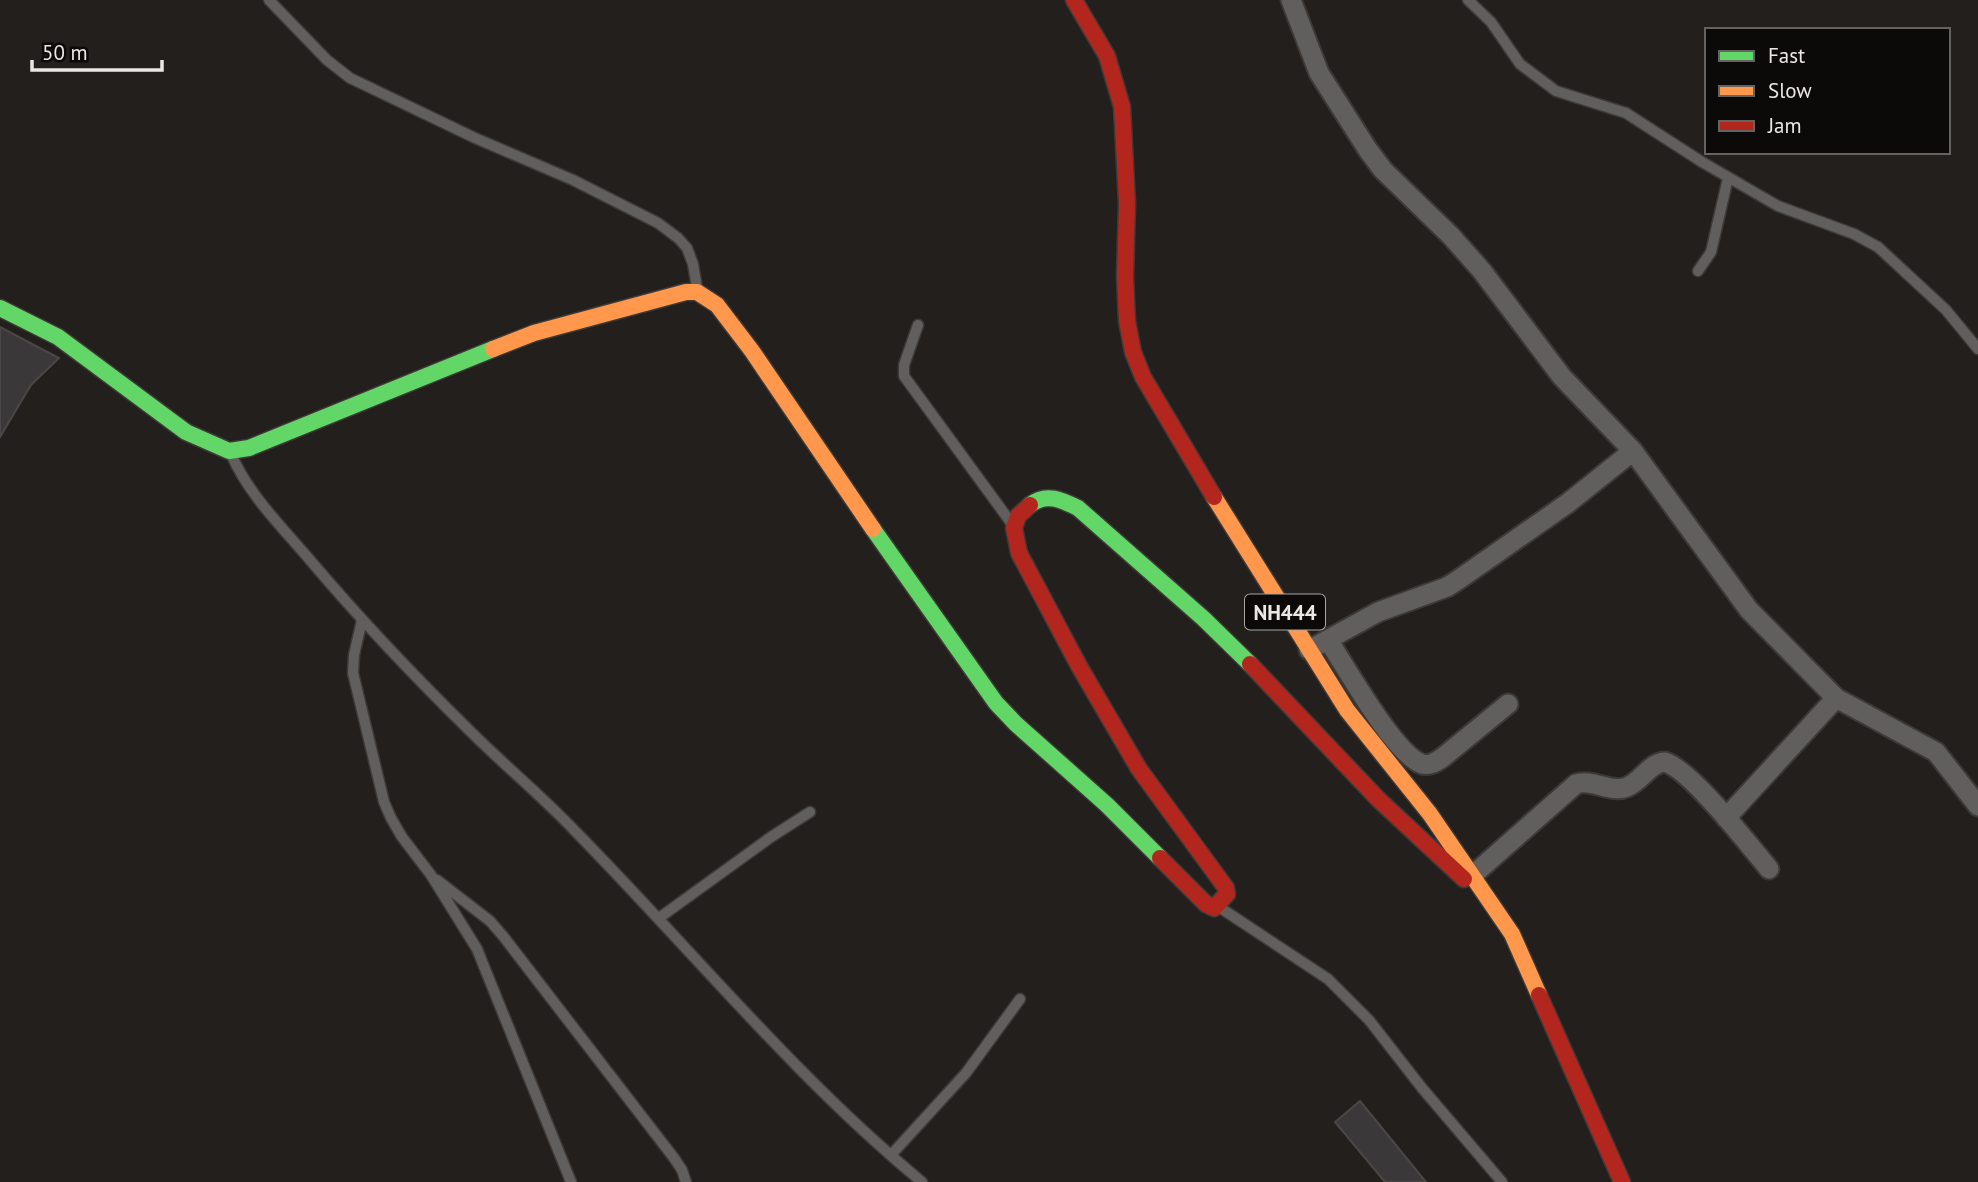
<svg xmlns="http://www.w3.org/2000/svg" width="1978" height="1182" viewBox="0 0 1978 1182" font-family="'PT Sans',sans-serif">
<rect width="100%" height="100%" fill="#221f1c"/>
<path fill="#3a3839" stroke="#494747" stroke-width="2" d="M0,327L59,358L31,385L0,437Z
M1360,1101L1426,1182H1385L1335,1122Z"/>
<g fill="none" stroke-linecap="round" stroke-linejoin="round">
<defs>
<path id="lane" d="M269,0L327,60L350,78L475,138L573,180L658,223L678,238L687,248L693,264L697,288
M1468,0L1491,22L1520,64L1556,91L1626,113L1702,162L1778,206L1854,234L1878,247L1946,310L1978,349
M1698,271L1711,252L1728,178
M918,325L904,365V376L1012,524
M231,454C249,495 281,526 310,560C360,619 413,675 469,730C504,765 542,796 576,832C691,949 795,1077 922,1182
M362,620L354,655L353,673L384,802L391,818L402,837L431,875L477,949L571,1182
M437,880L490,921L503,936L674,1158L682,1170L686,1182
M1219,907L1328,979L1369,1020L1422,1088L1502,1182
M659,918L771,837L810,812
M891,1155L966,1073L1020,999"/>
<path id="street" d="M1291,0L1319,73L1368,150L1383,170L1451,236L1482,271L1562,377L1633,451L1749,610L1836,698L1936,752L1978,806
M1328,640C1346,667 1394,754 1422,764C1430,766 1436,762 1442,758L1508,704
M1309,650L1378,612L1447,587L1458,580L1568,503L1633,451
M1726,818L1836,698
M1473,875L1576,784C1592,778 1611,794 1627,787C1642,781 1649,763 1665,762C1691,770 1749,845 1769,869"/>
<path id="fast" d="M0,308L58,337L186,432L229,451L249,448L493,349
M1030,505C1046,492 1062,500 1078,508L1204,619L1250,664
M873,529L996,703L1016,724L1107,805L1160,858"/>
<path id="slow" d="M493,349L534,333L686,292H697L717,305L752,351L873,529
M1214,497L1347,710L1430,814L1512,934L1539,995"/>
<path id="jam" d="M1074,0L1107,56L1122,107L1127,203L1125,277L1127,321L1133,352L1143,377L1214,497
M1030,505L1018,516L1014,528L1019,553L1079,666L1139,769L1226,888L1227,894L1214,908L1206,904L1160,858
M1250,664L1378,799L1464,879
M1539,995L1622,1182"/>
</defs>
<use href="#lane" stroke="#3c3937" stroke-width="13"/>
<use href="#street" stroke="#3c3937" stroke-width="23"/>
<use href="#fast" stroke="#3c3937" stroke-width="19"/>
<use href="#slow" stroke="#3c3937" stroke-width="19"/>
<use href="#jam" stroke="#3c3937" stroke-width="19"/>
<use href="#lane" stroke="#615f5d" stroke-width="10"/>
<use href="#street" stroke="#615f5d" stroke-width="19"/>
<use href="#fast" stroke="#63d668" stroke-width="16"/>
<use href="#slow" stroke="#ff974d" stroke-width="16"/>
<use href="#jam" stroke="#b3261e" stroke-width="16"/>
</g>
<g text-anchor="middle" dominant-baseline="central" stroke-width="5" stroke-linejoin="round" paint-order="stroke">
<rect fill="#0b0a08" stroke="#a8a5a2" stroke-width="2" x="1245" y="594.5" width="80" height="35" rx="5"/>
<g font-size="21" font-weight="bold" fill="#ebe8e4">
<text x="1285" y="612">NH444</text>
</g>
</g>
<rect x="1705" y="28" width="245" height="126" fill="#0b0a08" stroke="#656360" stroke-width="2"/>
<rect x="1719" y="51" width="35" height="10" fill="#63d668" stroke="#656360" stroke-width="2"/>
<text x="1768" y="63" font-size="21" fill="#ebe8e4">Fast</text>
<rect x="1719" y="86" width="35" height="10" fill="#ff974d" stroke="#656360" stroke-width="2"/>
<text x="1768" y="98" font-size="21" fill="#ebe8e4">Slow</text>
<rect x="1719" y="121" width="35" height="10" fill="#b3261e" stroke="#656360" stroke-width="2"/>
<text x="1768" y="133" font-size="21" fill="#ebe8e4">Jam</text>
<path d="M32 60v10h130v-10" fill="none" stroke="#ebe8e4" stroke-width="3.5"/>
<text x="42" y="60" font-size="21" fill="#ebe8e4" stroke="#0b0a08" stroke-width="5" paint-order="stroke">50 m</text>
</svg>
